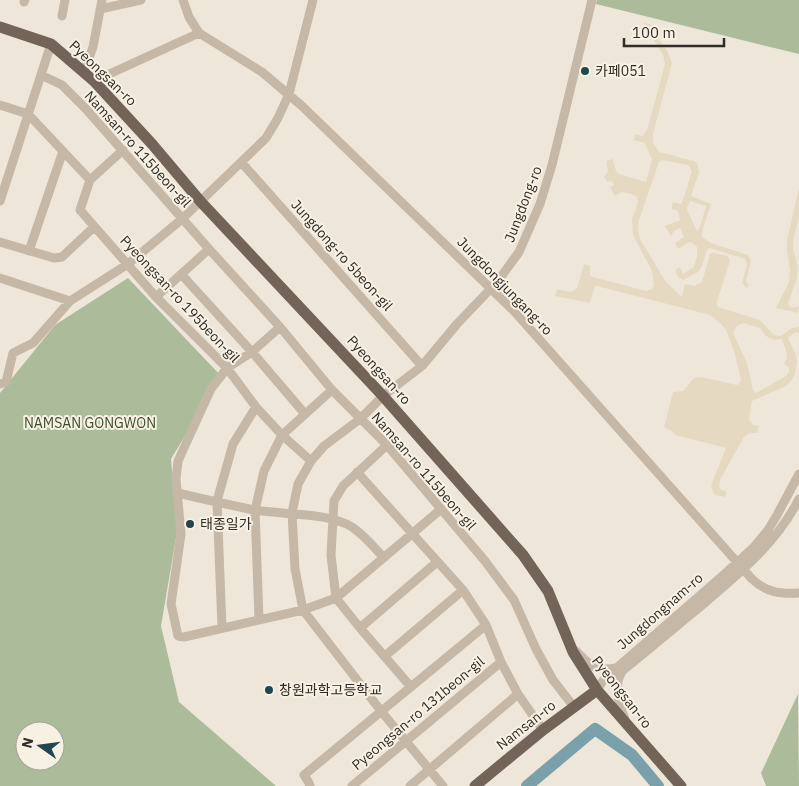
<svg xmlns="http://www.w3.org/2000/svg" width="799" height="786" viewBox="0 0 799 786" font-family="'IBM Plex Sans','Noto Sans KR',sans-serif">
<rect width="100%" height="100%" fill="#eee7d9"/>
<path fill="#acbc9a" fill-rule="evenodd" d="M597,0H799V54L596,4Z
M128,278L221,376L171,459L177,532L161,626L179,702L276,786H0V393L55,325ZM25,731H55V761H25Z
M798,694L799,786H766L761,773Z"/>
<path fill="#e5dac1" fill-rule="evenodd" d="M643,22L655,26V34L667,50L672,63L653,134V142L659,152L694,161L697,163L699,172L691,196L711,204L702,231V237L711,243L748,255L751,261L746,281L749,286L746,288L742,283L747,265L745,259L710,248L707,249L702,266L698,272L683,280L678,277L675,270L680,267L683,274L694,267L697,256V247L692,243L689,242L678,249L675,243L684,237L680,228L674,231L671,236L665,226L680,220L678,211L671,209L673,202L681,204L683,200L692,171L688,165L662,160L659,162L639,220L638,229L640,239L666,282L682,297L685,284L695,286L702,282L710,254L713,253L728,256L730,261L717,301L718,307L760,320L774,335L781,336L792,328L799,327V333L795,332L788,338L796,355L797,361L795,374L792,380L786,386L752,401L749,420L753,425L759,426L757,433H750L744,437L721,478L719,486L721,490L726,491L725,497L715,495L713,492L711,485L726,448L675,435L672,431L664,427L673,392L683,391L694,378L701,377L737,385L740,383L741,379L734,351L726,330L721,324L710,315L597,286H595L590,303L555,296L557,289L571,292L577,288L584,264L590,266V275L593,277L646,291L652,289L654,285L652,271L633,235L632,219L638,202L637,197L634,195L622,192L615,196L610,187L614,185L612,181L607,182L604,176L608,172L606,161L613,159L616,171L619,174L646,182L652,160L645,143L634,140L635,134L642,136L647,130L665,64L663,55ZM690,201L706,206L700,227L697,231L688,212L687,208ZM743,323L760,328L766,336L774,340L782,339L786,350L787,358L784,363L787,367H789V372L786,376L758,392L755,393L753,390L747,363L733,333L737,326Z
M799,188V218L794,236L793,248L798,267L797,278L788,304L792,308L799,306L798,313L776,308L789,282L790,271L787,250V240Z"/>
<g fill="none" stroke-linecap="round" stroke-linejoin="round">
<path stroke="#7aa1a9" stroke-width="12" d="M527,786L595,729L632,755L658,786"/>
<path stroke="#c5b8a6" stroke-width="9" d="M183,0L189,17L199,33L262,72L302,106L514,311L752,579C767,593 780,594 799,593
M24,2L25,0
M100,9L141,0
M62,16L65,0
M84,72L93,47L102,0
M41,75L62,85L86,109L209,249L280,327L332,390L387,445L485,561L514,600L536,649L553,680L574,707
M94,81L199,33
M0,105L28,114L90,180
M123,150L90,180L80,210L156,297L227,368L256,407L282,435L311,461
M241,162L422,366
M0,201L51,44
M0,242L54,258L62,257L94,227
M29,251L63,151
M181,274L252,352L305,414
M0,278L70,301
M156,297L209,249
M280,327L252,352L227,368L211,389L178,461L176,479L181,534L171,604L178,636L184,637L303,610L336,598L440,510
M0,384L6,382L13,353L33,343L70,301L128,264L182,219L266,138L278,118L289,94L313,0
M387,445L343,486L334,501L331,555L336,598L360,628L411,687
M357,472L463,590L486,625L501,662L518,694L543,730
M178,493C203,499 229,505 254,510C283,515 327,512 352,527C364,535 373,546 383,557
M259,619L255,510L264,471L282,435L332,390
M222,627L217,501L233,444L256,407
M360,628L437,562
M576,651C590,665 595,672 616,668
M385,656L463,590
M622,672C613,685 619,705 625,719
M612,679C640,657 667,634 695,611C734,578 775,546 799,499
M597,690L604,679L613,671L719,579L754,547L768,530L777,515L799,474
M310,786L309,783L304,775L486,625
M352,786L501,662
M410,786L518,694
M443,786L381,711L303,610L295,569L292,513L298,484L311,461L324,446L360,419L383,396L422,366L457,324L498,281L519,252L540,204L552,165L592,0"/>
<path stroke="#736458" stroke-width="11" d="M0,27L51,44L94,81L152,144L201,202L383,396L523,555L548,591L573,652L597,690L681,786
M475,786L543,730L597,690"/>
</g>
<g fill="#20464f" stroke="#f7f1e4" stroke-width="2">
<circle cx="585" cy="71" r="5"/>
<circle cx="190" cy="524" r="5"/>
<circle cx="269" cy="690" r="5"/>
</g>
<g text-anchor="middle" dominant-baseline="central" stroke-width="4" stroke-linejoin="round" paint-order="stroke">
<g font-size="14" fill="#322b26" stroke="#f7f1e4" text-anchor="start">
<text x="595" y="71">카페051</text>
<text x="200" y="524">태종일가</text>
<text x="279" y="690">창원과학고등학교</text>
</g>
<g font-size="14" fill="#322b26" stroke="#f7f1e4">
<text transform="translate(103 73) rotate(44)">Pyeongsan-ro</text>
<text transform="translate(138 149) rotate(48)">Namsan-ro 115beon-gil</text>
<text transform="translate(523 204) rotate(-69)">Jungdong-ro</text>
<text transform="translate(342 255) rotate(48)">Jungdong-ro 5beon-gil</text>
<text transform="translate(505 286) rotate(46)">Jungdongjungang-ro</text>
<text transform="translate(180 299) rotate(47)">Pyeongsan-ro 195beon-gil</text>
<text transform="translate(379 370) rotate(48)">Pyeongsan-ro</text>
<text transform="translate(424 471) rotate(49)">Namsan-ro 115beon-gil</text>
<text transform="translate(660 611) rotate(-41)">Jungdongnam-ro</text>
<text transform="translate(622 692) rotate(52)">Pyeongsan-ro</text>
<text transform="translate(418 713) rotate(-40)">Pyeongsan-ro 131beon-gil</text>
<text transform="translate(526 725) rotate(-38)">Namsan-ro</text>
</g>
<g font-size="14" fill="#3d4e2c" stroke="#f7f1e4">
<text x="90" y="423">NAMSAN GONGWON</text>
</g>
</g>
<g transform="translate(40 746) rotate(284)"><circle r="24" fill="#f7f1e4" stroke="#a8a298"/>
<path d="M0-4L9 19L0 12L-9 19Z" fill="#20464f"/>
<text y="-8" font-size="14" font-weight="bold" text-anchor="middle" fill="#322b26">N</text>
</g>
<path d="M624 38v8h100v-8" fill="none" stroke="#322b26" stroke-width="2.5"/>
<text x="632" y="38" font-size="15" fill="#322b26" stroke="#f7f1e4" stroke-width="4" paint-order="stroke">100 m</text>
</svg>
